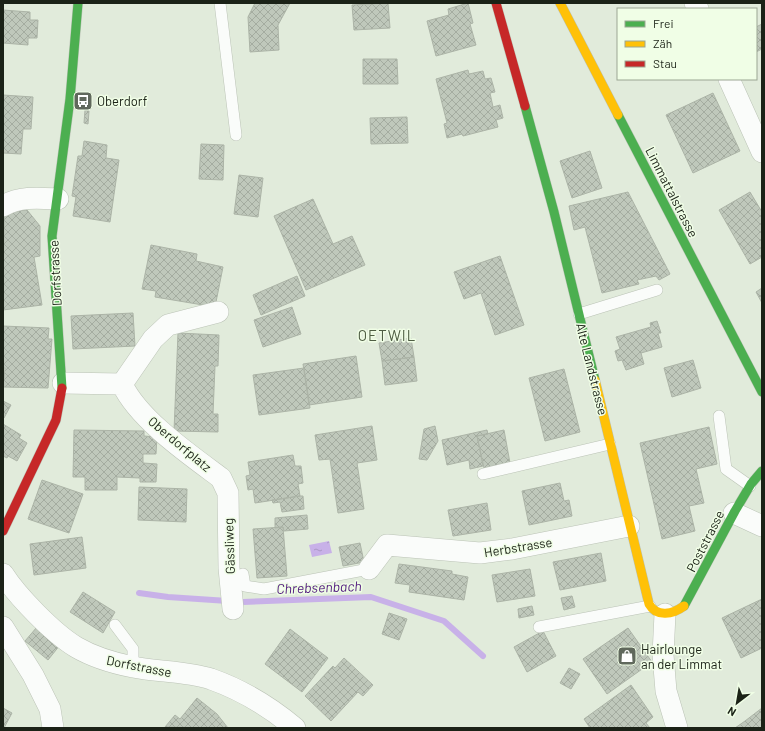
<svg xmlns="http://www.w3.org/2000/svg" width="765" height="731" viewBox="0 0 765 731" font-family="Barlow,sans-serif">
<defs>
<pattern id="water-ripples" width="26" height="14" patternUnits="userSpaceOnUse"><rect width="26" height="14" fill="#c8b1e8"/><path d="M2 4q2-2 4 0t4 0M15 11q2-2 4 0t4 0" fill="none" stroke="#ab98c6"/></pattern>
<pattern id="building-cross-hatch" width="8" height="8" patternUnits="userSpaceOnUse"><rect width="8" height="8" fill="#bfc8bb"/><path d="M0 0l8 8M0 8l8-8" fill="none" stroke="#a4aca0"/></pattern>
</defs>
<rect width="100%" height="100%" fill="#e1ebdb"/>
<path fill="url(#water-ripples)" d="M329,541L332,553L312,557L309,545Z"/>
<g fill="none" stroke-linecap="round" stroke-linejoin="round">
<path stroke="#c8b1e8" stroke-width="6" d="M139,593L168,597L243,602L371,597L444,621L483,656"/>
</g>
<path fill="url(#building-cross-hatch)" stroke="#acb4a7" d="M255,3H290L278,25L279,50L250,52L248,17Z
M388,3L390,28L354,30L352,5Z
M468,3L473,23L470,24L476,45L436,56L427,21L449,15L448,9Z
M3,10L30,12V20H38L37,38H28V45L3,43Z
M762,24V49L756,52V27Z
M363,59H397L398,84H363Z
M468,70L469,74L483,71L485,79L491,78L495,92L490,93L493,107L500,105L503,118L496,120L498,127L463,136L462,134L447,138L444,124L447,123L436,79Z
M713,93L740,151L693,173L666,115Z
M3,95L33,97L31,129H23L21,154L3,153Z
M85,110L89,111L88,124L84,123Z
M407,117L408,143L371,144L370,118Z
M84,141L107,145L106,158L119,160L110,222L73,216L76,197L72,196L78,156H82Z
M201,144L224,145L223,180L199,179Z
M590,151L602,188L572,198L560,161Z
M239,175L263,178L258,217L234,214Z
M628,192L670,274L659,280L656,276L637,280L639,284L602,293L585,227L574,230L569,206Z
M750,192L762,212V257L750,264L719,210Z
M313,199L333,244L352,236L365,265L306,290L274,216Z
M27,210L40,226V256L34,257L42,305L3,310L4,212Z
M151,245L197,254L196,261L223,267L215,307L155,297L156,291L142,289Z
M500,256L524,325L495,335L481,293L464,299L454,272Z
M297,276L305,296L261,315L253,295Z
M762,288V303L756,292Z
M292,307L301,334L263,347L254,320Z
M133,313L135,346L73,349L71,316Z
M657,321L661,333H658L662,347L641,353L644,364L626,370L622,360L618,361L615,351L620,349L616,337L651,327L650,323Z
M3,326L49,328L48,339H52L48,388L3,387L5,368H3Z
M178,333L219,335L218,366H215L213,414H218V432L174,431Z
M411,338L414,357L382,361L379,343Z
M356,356L362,397L309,405L303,364Z
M414,357L417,381L385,385L382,361Z
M693,360L701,388L672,397L664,368Z
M304,368L310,408L259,415L253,375Z
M564,369L580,432L545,441L529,378Z
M3,401L11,405L4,418H3Z
M3,424L21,435L19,438L27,443L17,461L8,456L7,458L3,456Z
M372,426L377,460L357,463L364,509L338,513L330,459L319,460L315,435Z
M435,426L438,441L427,460L419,459L424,429Z
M709,427L717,464L696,469L704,503L689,506L695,531L662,539L640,443Z
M74,430L144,431V436L157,437L156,454H143V463L157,464L156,482H140V478L117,477V490H85V477H73Z
M487,430L488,434L477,436L483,466L470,469L469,460L447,465L442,440Z
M504,430L510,463L484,468L477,436Z
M293,455L295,466H301L303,483L298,484L300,496L255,503L253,489L248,490L246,476L250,475L248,462Z
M42,480L83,494L69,533L28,519Z
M560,483L564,501L569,500L572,516L529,525L522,491Z
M139,487L187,489L186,522L138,520Z
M300,496H303L304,509L282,512L280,502L273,503L272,500Z
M487,503L491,530L453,536L448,510Z
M307,515L308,529L284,531L283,527L275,528V518Z
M283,527L287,576L257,578L253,529Z
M82,537L86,568L34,575L30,544Z
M360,543L364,562L343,566L339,547Z
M601,553L606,581L560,590L553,562Z
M399,564L452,571V574L468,577L464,600L409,592L410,585L395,583Z
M530,569L535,596L497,602L492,575Z
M83,592L115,612L103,633L70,612Z
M572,596L575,607L564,610L561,598Z
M762,599V648L741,658L722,618Z
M532,606L534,615L519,618L518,609Z
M389,613L407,619L399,640L382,634Z
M37,627L60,645L48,660L25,641Z
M628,628L652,662L607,694L583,659Z
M290,629L328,658L302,692L265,664Z
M543,631L556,656L527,672L514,647Z
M344,658L373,685L363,696L358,692L331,721L305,696L333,666L335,668Z
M569,668L580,674L571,689L560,683Z
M631,685L653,717L646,723L650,728H590L584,719Z
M197,698L217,714L228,728L165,727L175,715L180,719Z
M3,708L12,713L4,728H3Z
M762,708V728H735L745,721Z"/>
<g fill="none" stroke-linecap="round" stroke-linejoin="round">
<defs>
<path id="lane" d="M220,3L236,135
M579,314L657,290
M719,416L726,469L750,486
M483,474L610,444
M243,574L245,586L264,589L369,569
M115,625L133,649V667
M539,627L650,606"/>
<path id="street" d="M695,3L698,9
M729,79L762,152
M3,206C20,196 39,198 58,199
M63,383L122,384L153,339L168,325L218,312
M122,384C138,419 190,455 221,478L228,493L229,568L233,609
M734,513L762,526
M369,569L387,545L480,553L512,549L629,526
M3,574C17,596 53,633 76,647C93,657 113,663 133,667C158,672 186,671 211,679C242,690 270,707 295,728
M665,614L663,655L666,691L677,728
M3,627L33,675L50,709L53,728"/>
<path id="fast" d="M525,106L554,212L595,380
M618,115L762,392
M62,388L52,236L70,99L78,3
M684,606L735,511L751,484L762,471"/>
<path id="slow" d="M560,3L618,115
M595,380L649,604C657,618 673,614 684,606"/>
<path id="jam" d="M496,3L525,106
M3,531L56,420L62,388"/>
</defs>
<use href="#lane" stroke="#bbc3b6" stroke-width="12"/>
<use href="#street" stroke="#bbc3b6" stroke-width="22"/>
<use href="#fast" stroke="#bbc3b6" stroke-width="10"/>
<use href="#slow" stroke="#bbc3b6" stroke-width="10"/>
<use href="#jam" stroke="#bbc3b6" stroke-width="10"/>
<use href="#lane" stroke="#fafcfa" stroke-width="11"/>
<use href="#street" stroke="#fafcfa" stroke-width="21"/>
<use href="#fast" stroke="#4caf50" stroke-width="9"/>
<use href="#slow" stroke="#ffc107" stroke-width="9"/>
<use href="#jam" stroke="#c62828" stroke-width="9"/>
</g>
<defs>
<symbol id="bus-square" viewBox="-11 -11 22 22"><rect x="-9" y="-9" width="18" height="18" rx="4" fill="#60685c" stroke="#f0fee6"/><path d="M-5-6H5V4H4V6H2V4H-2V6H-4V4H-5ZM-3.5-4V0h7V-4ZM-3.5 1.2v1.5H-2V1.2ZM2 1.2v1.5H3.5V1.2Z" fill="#fff"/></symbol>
<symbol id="shop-square" viewBox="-11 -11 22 22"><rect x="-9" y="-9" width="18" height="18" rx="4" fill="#60685c" stroke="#f0fee6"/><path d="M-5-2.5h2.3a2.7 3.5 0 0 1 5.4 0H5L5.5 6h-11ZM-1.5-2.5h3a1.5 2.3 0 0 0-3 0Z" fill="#fff"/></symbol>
</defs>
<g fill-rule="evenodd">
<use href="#bus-square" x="72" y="90" width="22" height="22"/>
<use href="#shop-square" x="616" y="645" width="22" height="22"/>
</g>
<g text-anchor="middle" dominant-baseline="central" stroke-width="3" stroke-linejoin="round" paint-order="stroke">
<g font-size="13" fill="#1b2217" stroke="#f0fee6" text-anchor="start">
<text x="97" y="101">Oberdorf</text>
<text x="641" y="649">Hairlounge<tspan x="641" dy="15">an der Limmat</tspan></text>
</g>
<g font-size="13" fill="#1b2217" stroke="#f0fee6">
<text transform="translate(672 192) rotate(63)">Limmattalstrasse</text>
<text transform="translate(55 273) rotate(-93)">Dorfstrasse</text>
<text transform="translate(592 369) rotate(76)">Alte Landstrasse</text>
<text transform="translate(180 444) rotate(40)">Oberdorfplatz</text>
<text transform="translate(705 541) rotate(-63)">Poststrasse</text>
<text transform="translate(229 546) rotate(-92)">Gässliweg</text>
<text transform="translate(518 547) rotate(-9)">Herbstrasse</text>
<text transform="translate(139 666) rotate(11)">Dorfstrasse</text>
</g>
<g font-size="14" font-style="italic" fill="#50197d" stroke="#f0fee6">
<text transform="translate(319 587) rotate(-2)">Chrebsenbach</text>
</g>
<g font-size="15" letter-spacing="1" fill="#4e5d43" stroke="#f0fee6">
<text x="387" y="335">OETWIL</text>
</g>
</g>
<rect width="765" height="731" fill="none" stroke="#1b2217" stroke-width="8"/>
<rect x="617" y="8" width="140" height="72" fill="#f0fee6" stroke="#9ba693"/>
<rect x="625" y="21" width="20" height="6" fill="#4caf50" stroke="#9ba693"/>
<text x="653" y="28" font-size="12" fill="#1b2217">Frei</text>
<rect x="625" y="41" width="20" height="6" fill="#ffc107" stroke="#9ba693"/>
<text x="653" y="48" font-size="12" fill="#1b2217">Zäh</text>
<rect x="625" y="61" width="20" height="6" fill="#c62828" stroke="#9ba693"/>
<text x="653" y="68" font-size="12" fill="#1b2217">Stau</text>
<g transform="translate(737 703) rotate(211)" stroke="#f0fee6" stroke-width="3" paint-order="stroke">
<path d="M0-3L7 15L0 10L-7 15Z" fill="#1b2217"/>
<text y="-6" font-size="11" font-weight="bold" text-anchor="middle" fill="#1b2217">N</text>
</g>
</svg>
